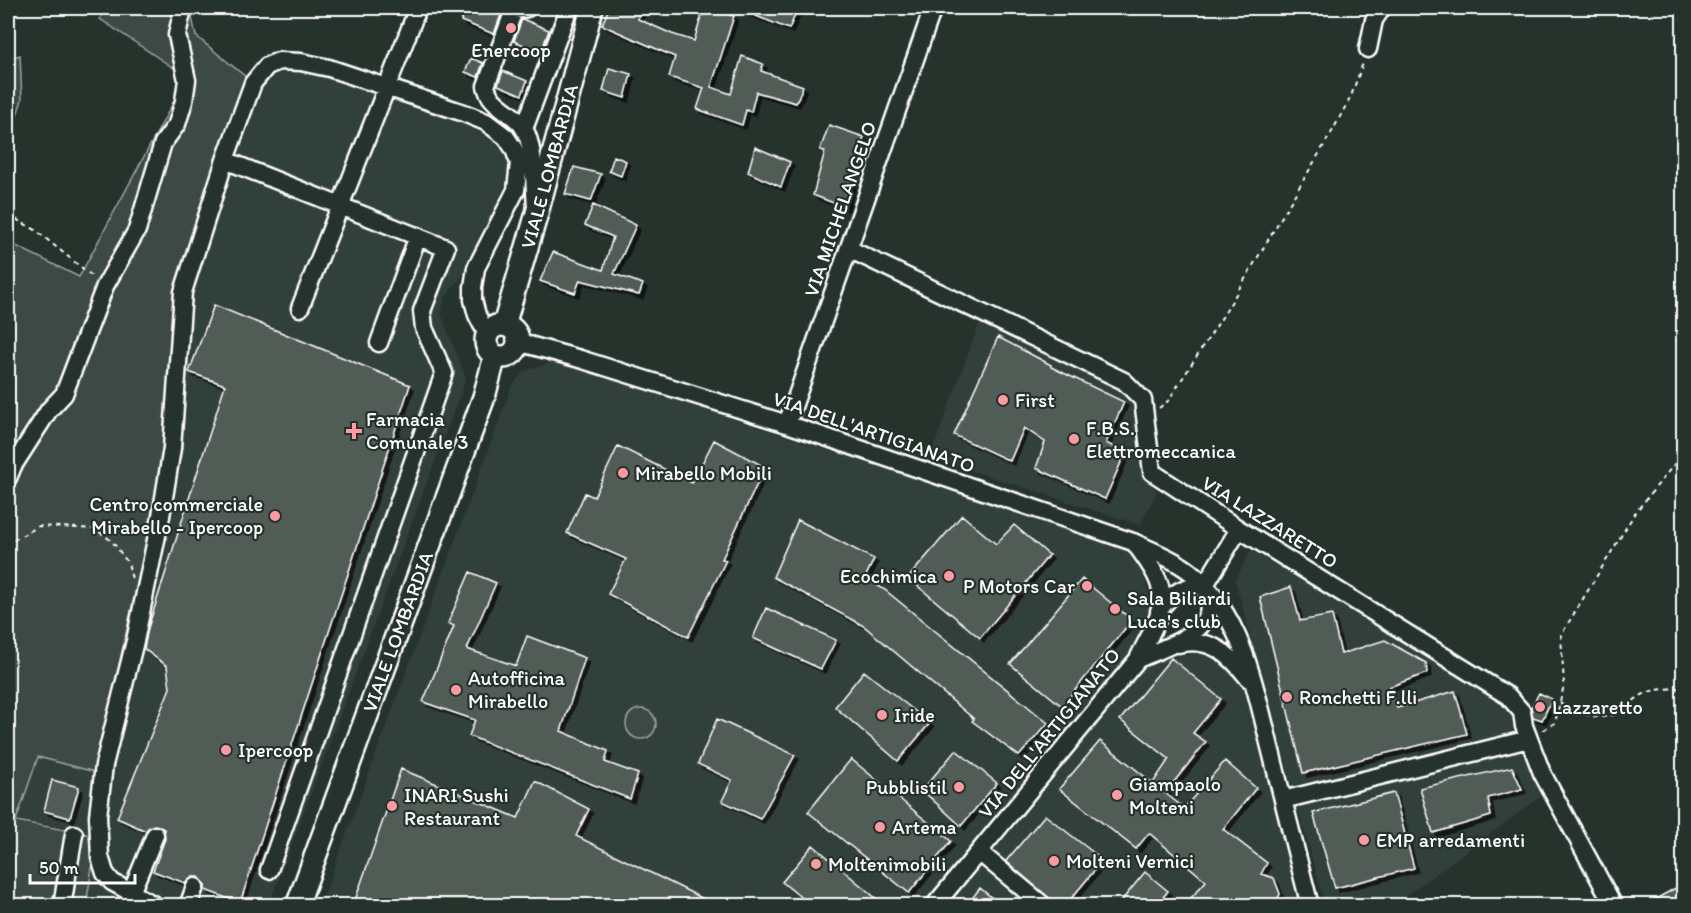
<svg xmlns="http://www.w3.org/2000/svg" width="1691" height="913" viewBox="0 0 1691 913" font-family="Itim,sans-serif">
<defs>
<filter id="shadow"><feDropShadow dx="4" dy="4" stdDeviation="0" flood-color="#0009"/></filter>
</defs>
<rect width="100%" height="100%" fill="#26332d"/>
<filter id="ink" filterUnits="userSpaceOnUse"><feTurbulence type="fractalNoise" baseFrequency=".0167" numOctaves="2"/><feDisplacementMap in="SourceGraphic" scale="12" xChannelSelector="R" yChannelSelector="G"/><feConvolveMatrix kernelMatrix="1 2 1 2 8 2 1 2 1" color-interpolation-filters="sRGB"/></filter>
<g filter="url(#ink)">
<path fill="#333f3a" d="M298,69L479,123L492,130L508,155L511,170L489,223L466,270L444,299L441,314L466,378L269,905H86L97,836L15,821L37,757L95,772L177,299L246,77L260,89L266,81L279,71Z
M979,324L1118,388L1132,404L1142,435L1143,471L1157,492L1140,525L930,457Z
M557,361L1125,548L1142,572L1151,601L1136,644L1157,658L1212,652L1248,688L1300,905L320,906L512,386L524,371Z
M1251,551L1486,685L1512,715L1543,795L1393,905H1325L1235,580Z"/>
<path fill="#3e4944" stroke="#9ea4a2" stroke-width="1.5" d="M106,8H190L196,36L246,77L177,299L166,455L95,772L38,757L16,821L97,836L86,905H8V242L79,277L187,77L100,19Z
M20,55L22,100L8,142V59Z
M626 724a15 15 0 1 1 30 0a15 15 0 1 1-30 0Z"/>
<path fill="#515c57" stroke="#fff" stroke-width="1.5" filter="url(#shadow)" d="M467,8H490L502,12L494,34L461,21Z
M609,8H642L638,19L672,34L694,41L704,8L734,16L711,87L731,94L742,56L763,64L761,71L803,86L796,103L756,92L751,112L746,110L742,125L697,109L704,88L669,77L675,57L602,25Z
M736,8H798L789,29Z
M522,19L549,30L541,52L514,41Z
M471,58L483,63L478,77L465,72Z
M609,68L631,74L625,98L603,91Z
M503,71L527,81L522,95L498,85Z
M829,125L864,137L849,182L852,183L844,207L813,195L825,151L820,150Z
M755,147L790,162L781,187L748,172Z
M614,156L626,161L621,176L609,171Z
M574,167L601,174L591,201L565,194Z
M593,205L636,225L614,274L643,284L639,295L580,280L575,293L540,281L553,252L603,270L613,237L585,225Z
M214,305L410,385L240,903L205,890V885L199,877H193L185,883L153,871L165,839L164,829L154,825L146,831L117,818L170,688L167,666L144,649L148,628L225,385L189,372Z
M998,337L1051,365V367L1124,402L1106,443L1125,453L1105,499L1036,468L1045,442L1024,428L1010,461L954,435Z
M714,440L765,467L722,559L726,560L688,637L608,594L626,559L567,533L585,493L594,497L618,446L692,483Z
M962,515L996,544L1014,525L1049,555L980,638L908,578Z
M798,520L874,559L865,578L885,590L1048,723L1019,756L972,721L974,719L864,626L773,577Z
M470,572L496,583L467,649L516,666L527,636L585,658L561,731L608,751L605,762L638,774L630,799L469,736L475,720L423,702L454,626L448,623Z
M1082,579L1132,620L1062,706L1010,664Z
M1291,587L1300,621L1332,615L1341,654L1385,640L1426,663L1427,673L1389,687L1397,708L1455,691L1467,734L1303,773L1260,597Z
M766,608L836,640L821,669L753,638Z
M1171,658L1221,699L1193,733L1206,742L1165,793L1184,808L1225,761L1256,788L1223,829L1267,863L1261,874L1274,878L1280,894L1274,906H1197L1190,899L1206,881L1149,833L1136,849L1059,789L1100,741L1153,783L1169,759L1120,720Z
M864,671L930,723L898,761L835,707Z
M1539,693L1552,699L1542,720L1533,717L1531,708Z
M717,719L795,755L760,819L722,801L732,780L698,764Z
M956,750L997,783L961,826L922,790Z
M851,759L951,841L909,893L808,812Z
M1512,767L1522,789L1488,798L1491,816L1433,833L1420,788Z
M401,769L518,818L535,781L589,809L576,836L718,906H353Z
M52,780L79,787L70,818L44,811Z
M1394,793L1414,868L1335,888L1313,813Z
M1045,815L1103,860L1065,906H1057L1006,861Z
M813,845L885,906H812L782,882Z
M1145,872L1168,891L1156,906H1117Z
M1683,884V906H1643Z
M980,888L1002,906H966Z"/>
<g fill="none" stroke-linecap="round" stroke-linejoin="round">
<defs>
<path id="minor" d="M527,8L514,10L486,86C490,105 509,110 521,124C535,140 534,186 536,207
M1368,49L1374,20L1382,8
M524,129L569,8
M225,160L446,248L422,311L424,328L444,373L269,870
M849,249L1124,381L1143,400L1152,472L1239,529L1508,696L1522,712L1524,726L1542,773L1614,906
M300,308L418,8
M518,342L580,359L787,424L1133,542C1160,554 1187,564 1206,587C1247,633 1257,697 1272,755C1284,805 1297,855 1310,906
M379,343L418,236
M787,424L933,8
M8,478L13,466L49,410L64,394L105,286L137,230L163,143L177,124L184,101L187,80L177,35L183,8
M1205,585L1239,529
M1159,611C1170,593 1185,585 1205,585
M1178,644C1211,636 1230,655 1249,679
M1138,659C1159,650 1202,636 1208,613C1210,606 1207,597 1206,589
M1283,800L1529,739
M979,852L1044,906
M131,893L155,835
M62,906L74,834
M156,906L112,882L105,873L100,857L98,816L104,765L135,641L161,516L172,448L183,292L225,160L253,83L267,66L279,61L301,62L329,68L464,113L486,122L506,137L514,149L519,163L516,190L476,268L473,287V300L477,315L482,325L489,330
M188,906L195,887
M934,906L1138,659C1146,641 1162,618 1162,597C1161,577 1145,558 1134,542"/>
<g id="major">
<circle cx="502" cy="341" r="16"/>
<path id="s1" d="M504,325L537,213L592,8"/>
<path id="s2" d="M297,906L484,397L495,356"/>
</g>
</defs>
<use href="#minor" stroke="#fff" stroke-width="21"/>
<use href="#major" stroke="#fff" stroke-width="26"/>
<path stroke="#fff" stroke-width="2" stroke-dasharray="4.5 4.5" stroke-linecap="butt" d="M8,215L34,229L92,276
M1159,408L1168,401L1226,311L1333,130L1351,96L1363,63
M8,547L14,540L39,526L95,529L112,541L128,563L132,579
M1560,703C1577,712 1600,724 1619,712C1628,706 1635,698 1646,693C1658,688 1671,689 1684,688
M1543,730L1555,723L1564,685L1561,635L1635,513L1684,452"/>
<use href="#minor" stroke="#26332d" stroke-width="16"/>
<use href="#major" stroke="#26332d" stroke-width="21"/>
</g>
</g>
<g fill="#ff9aa2" stroke="#26332d" stroke-width="2">
<circle cx="511" cy="28" r="6"/>
<circle cx="1003" cy="400" r="6"/>
<path d="M351 422h6v6h6v6h-6v6h-6v-6h-6v-6h6z"/>
<circle cx="1074" cy="439" r="6"/>
<circle cx="623" cy="473" r="6"/>
<circle cx="275" cy="516" r="6"/>
<circle cx="949" cy="576" r="6"/>
<circle cx="1087" cy="586" r="6"/>
<circle cx="1115" cy="609" r="6"/>
<circle cx="456" cy="690" r="6"/>
<circle cx="1287" cy="697" r="6"/>
<circle cx="1540" cy="707" r="6"/>
<circle cx="882" cy="715" r="6"/>
<circle cx="226" cy="750" r="6"/>
<circle cx="959" cy="787" r="6"/>
<circle cx="1117" cy="795" r="6"/>
<circle cx="392" cy="806" r="6"/>
<circle cx="880" cy="827" r="6"/>
<circle cx="1364" cy="840" r="6"/>
<circle cx="1054" cy="861" r="6"/>
<circle cx="816" cy="864" r="6"/>
</g>
<g text-anchor="middle" dominant-baseline="central" stroke-width="4.5" stroke-linejoin="round" paint-order="stroke">
<g font-size="20" fill="#fff" stroke="#26332d" text-anchor="start">
<text x="511" y="50" text-anchor="middle">Enercoop</text>
<text x="1015" y="400">First</text>
<text x="366" y="419">Farmacia<tspan x="366" dy="23">Comunale 3</tspan></text>
<text x="1086" y="428">F.B.S.<tspan x="1086" dy="23">Elettromeccanica</tspan></text>
<text x="635" y="473">Mirabello Mobili</text>
<text x="263" y="504" text-anchor="end">Centro commerciale<tspan x="263" dy="23">Mirabello - Ipercoop</tspan></text>
<text x="937" y="576" text-anchor="end">Ecochimica</text>
<text x="1075" y="586" text-anchor="end">P Motors Car</text>
<text x="1127" y="598">Sala Biliardi<tspan x="1127" dy="23">Luca's club</tspan></text>
<text x="468" y="678">Autofficina<tspan x="468" dy="23">Mirabello</tspan></text>
<text x="1299" y="697">Ronchetti F.lli</text>
<text x="1552" y="707">Lazzaretto</text>
<text x="894" y="715">Iride</text>
<text x="238" y="750">Ipercoop</text>
<text x="1129" y="784">Giampaolo<tspan x="1129" dy="23">Molteni</tspan></text>
<text x="947" y="787" text-anchor="end">Pubblistil</text>
<text x="404" y="795">INARI Sushi<tspan x="404" dy="23">Restaurant</tspan></text>
<text x="892" y="827">Artema</text>
<text x="1376" y="840">EMP arredamenti</text>
<text x="1066" y="861">Molteni Vernici</text>
<text x="828" y="864">Moltenimobili</text>
</g>
<g font-size="20" fill="#fff" stroke="#26332d">
<text stroke="none"><textPath href="#s1" startOffset="165">VIALE LOMBARDIA</textPath></text>
<text transform="translate(840 209) rotate(-71)">VIA MICHELANGELO</text>
<text transform="translate(874 432) rotate(19)">VIA DELL'ARTIGIANATO</text>
<text transform="translate(1270 522) rotate(32)">VIA LAZZARETTO</text>
<text stroke="none"><textPath href="#s2" startOffset="292">VIALE LOMBARDIA</textPath></text>
<text transform="translate(1049 733) rotate(-51)">VIA DELL'ARTIGIANATO</text>
</g>
</g>
<rect width="1691" height="913" fill="none" stroke="#26332d" stroke-width="30"/>
<rect x="15" y="15" width="1661" height="883" fill="none" stroke="#fff" stroke-width="2" filter="url(#ink)"/>
<path d="M30 874v9h105v-9" fill="none" stroke="#ffffff" stroke-width="3"/>
<text x="39" y="874" font-size="18" fill="#ffffff" stroke="#26332d" stroke-width="4.5" paint-order="stroke">50 m</text>
</svg>
